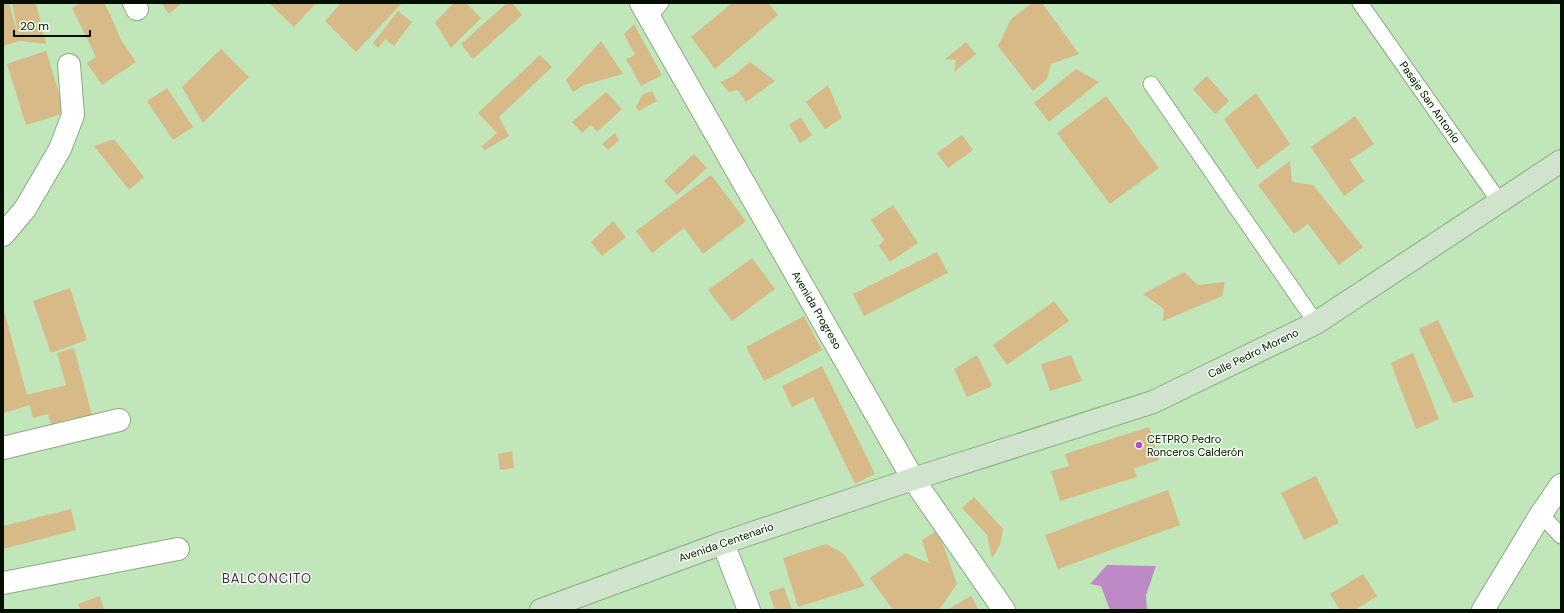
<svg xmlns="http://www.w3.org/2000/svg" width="1564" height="613" viewBox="0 0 1564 613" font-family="'DM Sans',sans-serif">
<rect width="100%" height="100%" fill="#c0e6b9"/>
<path fill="#bd8ac7" d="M1107,565L1156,566L1146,595L1147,610H1110L1101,586L1090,584Z"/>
<path fill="#d7ba88" d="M3,3H9L19,38L12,3H36L46,44L20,41L3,46Z
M81,3H104L110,14L121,40L136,62L102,85L87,63L96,57L72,8Z
M161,3H182L169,14Z
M269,3H316L294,27Z
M341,3H402L356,52L325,21Z
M454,3H466L481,18L451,48L435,22Z
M507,3H512L522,15L473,59L461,44Z
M732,3H768L778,15L715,69L691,37Z
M1032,3H1042L1079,54L1051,64L1047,79L1033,91L998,46L1011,19Z
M398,11L412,22L394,46L385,39L378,48L373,43Z
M634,24L662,75L641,86L626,59L635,55L624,34Z
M601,41L623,74L584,85L573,92L566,80Z
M966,42L976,54L954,72L956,60L945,59Z
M221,49L249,77L203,123L182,87Z
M46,51L65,113L26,125L7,64Z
M540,55L552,67L499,117L509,136L485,150L481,147L497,133L478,113Z
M750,62L775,81L746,102L738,90L729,92L720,82L732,77Z
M1076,69L1099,82L1049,122L1034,103Z
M1207,76L1229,101L1215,114L1193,89Z
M828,85L842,118L825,129L806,102Z
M167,88L193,127L173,140L147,101Z
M652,91L657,101L639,111L636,107L642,95Z
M606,92L622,109L597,132L591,125L582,133L572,122Z
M1256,93L1290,144L1257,169L1224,119Z
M1106,96L1159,168L1110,204L1057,133Z
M1355,116L1374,144L1350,160L1364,181L1344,196L1311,147Z
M801,117L812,135L800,143L789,125Z
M615,133L619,140L608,150L602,144Z
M962,135L973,150L948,168L937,153Z
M114,139L144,177L129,190L94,146Z
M694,154L707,168L677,195L664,181Z
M1290,161L1292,182L1313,185L1363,247L1339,265L1308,224L1294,234L1258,185Z
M711,175L746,221L703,254L684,228L652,253L636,231Z
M893,205L918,243L890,262L879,246L884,240L871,220Z
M613,221L626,237L602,256L591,242Z
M937,252L948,273L864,316L853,294Z
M752,258L775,289L732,321L708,290Z
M1184,272L1198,285L1225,282L1222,296L1163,321L1164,309L1143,294Z
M70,288L87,340L51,353L33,301Z
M1054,301L1069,321L1007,365L993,345Z
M3,307L27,395L66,385L57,353L74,348L93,419L77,424L75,418L51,424L48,414L33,418L30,405L3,413Z
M804,316L822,350L764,381L746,347Z
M1438,320L1474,397L1453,403L1419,329Z
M1413,353L1439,419L1416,429L1391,363Z
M977,355L992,386L967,397L954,369Z
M1071,355L1082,381L1050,391L1041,364Z
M822,366L875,474L855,484L813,397L792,407L782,386Z
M1149,427L1159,460L1134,468L1137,477L1060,501L1051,471L1069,466L1065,454Z
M512,451L514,468L500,470L498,454Z
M1316,476L1339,523L1304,540L1281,493Z
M1168,490L1180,525L1058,569L1045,535Z
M974,497L1003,529L1000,545L992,558L987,535L962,508Z
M71,509L76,530L3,549V526Z
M938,530L957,584L939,610H893L870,578L905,553L929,563L922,540Z
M826,544L844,554L865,586L798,607L783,558Z
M1363,574L1377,596L1355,610H1340L1330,594Z
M784,587L792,610H775L769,592Z
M100,596L104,610H80L78,604Z
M971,596L979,610H947Z"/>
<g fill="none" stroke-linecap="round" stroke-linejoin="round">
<defs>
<path id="lane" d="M1360,3L1499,201
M649,17L661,3
M1151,84L1316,323
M1541,514L1561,536"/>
<path id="street" d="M134,3L137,9
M641,3L913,479L1004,610
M3,235L25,209L60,149L73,115L69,65
M3,448L119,420
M723,543L749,610
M3,583L178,549
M1483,610L1541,514L1561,485"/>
<path id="secondary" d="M541,610L723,543L913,479L1153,402L1316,323L1561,161"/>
</defs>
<use href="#lane" stroke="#88ac81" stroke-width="17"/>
<use href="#street" stroke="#88ac81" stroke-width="24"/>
<use href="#secondary" stroke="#88ac81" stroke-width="24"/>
<use href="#lane" stroke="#fff" stroke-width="15"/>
<use href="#street" stroke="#fff" stroke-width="22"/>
<use href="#secondary" stroke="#d0e3cd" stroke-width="22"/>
</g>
<circle fill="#ad53bf" stroke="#f3fff1" stroke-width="1.5" cx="1139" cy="445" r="4"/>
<g text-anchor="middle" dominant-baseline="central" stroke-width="3" stroke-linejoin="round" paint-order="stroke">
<g font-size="11" fill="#040f02" stroke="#f3fff1">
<text transform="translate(1430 102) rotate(55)">Pasaje San Antonio</text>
<text transform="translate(817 310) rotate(60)">Avenida Progreso</text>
<text transform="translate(1253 353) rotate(-26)">Calle Pedro Moreno</text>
<text transform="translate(726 542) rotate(-19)">Avenida Centenario</text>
</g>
<g font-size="11" fill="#040f02" stroke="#f3fff1" text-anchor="start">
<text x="1147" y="439">CETPRO Pedro<tspan x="1147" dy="13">Ronceros Calderón</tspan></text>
</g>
<g font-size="13" letter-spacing="1" fill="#4a1f53" stroke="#f3fff1">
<text x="267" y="578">BALCONCITO</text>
</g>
</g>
<rect width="1564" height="613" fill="none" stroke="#040f02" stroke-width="8"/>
<path d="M14 30v6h76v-6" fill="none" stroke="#040f02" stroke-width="2"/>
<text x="20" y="30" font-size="12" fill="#040f02" stroke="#f3fff1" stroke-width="3" paint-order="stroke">20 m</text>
</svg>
